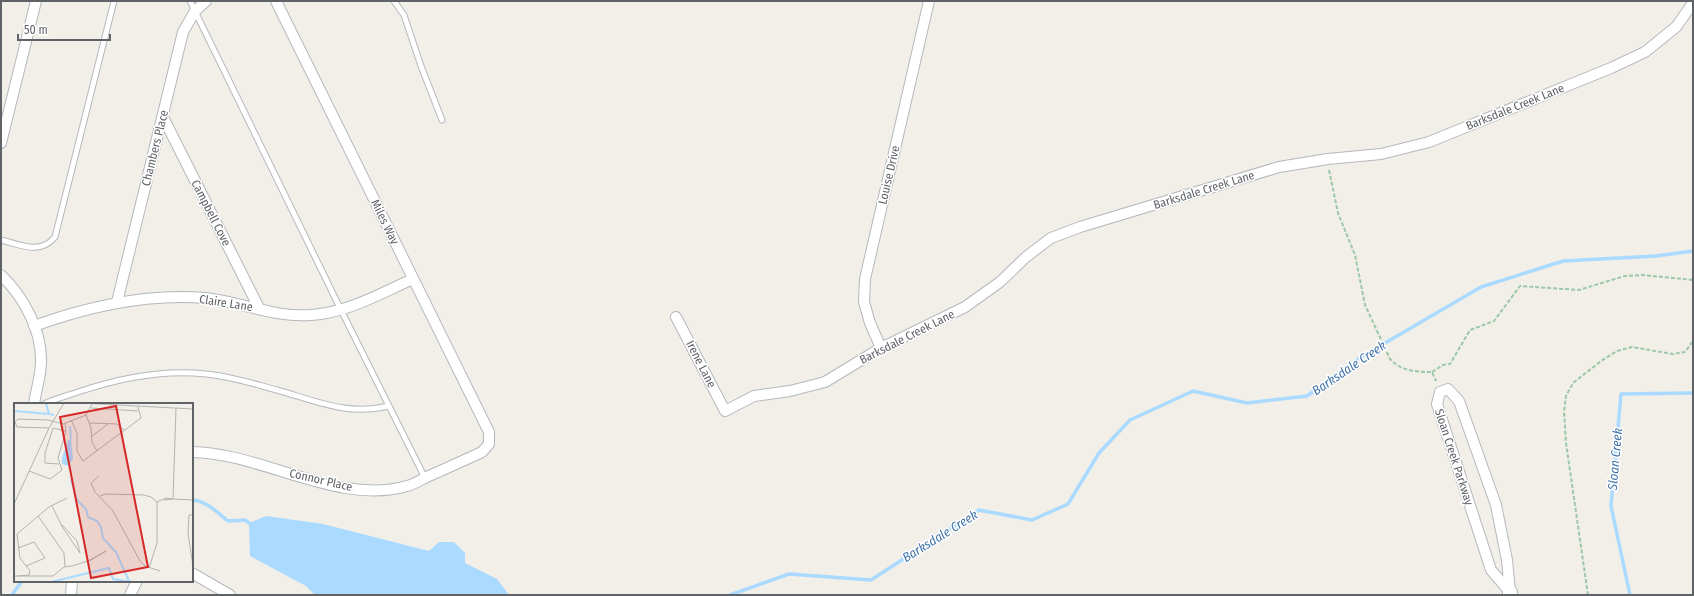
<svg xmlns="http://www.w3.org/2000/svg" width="1694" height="596" viewBox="0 0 1694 596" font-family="'Fira Sans Condensed',sans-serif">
<rect width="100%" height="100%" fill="#f1efe8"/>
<path fill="#aadaff" d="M266,516L323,524L429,551L439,542H454L465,553V563L497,579L509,595H315L306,586L250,556L249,523Z"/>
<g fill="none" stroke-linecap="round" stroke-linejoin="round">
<path stroke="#aadaff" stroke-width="3.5" d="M192,500C205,500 218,513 228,521L245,520L249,523
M12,595L22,581
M730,595L789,574L871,580L979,510L1032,520L1068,504L1099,453L1130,420L1193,391L1247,403L1307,396L1361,357L1481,287L1563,261L1656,256L1693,251
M1630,595L1611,506L1621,394L1693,393"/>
<defs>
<path id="lane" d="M190,1L341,310L425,478
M394,1L404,15L421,66L442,120
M1,240C21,245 40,255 55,237L114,1
M44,404C55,399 66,396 78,392C119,378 163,369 206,374C230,376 254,384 277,390C316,401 348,416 389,406"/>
<path id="street" d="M163,117L259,308
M1,143L36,1
M1,275C23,296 42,330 41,362C41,376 36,390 34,404
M117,302L183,32L195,11L206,1
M676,317L725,411L754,396L790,391L825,382L881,348L965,307L1000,282L1026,257L1051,238L1080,227L1279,167L1328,159L1381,154L1429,142L1611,68L1645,52L1676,27L1693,3
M34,326C89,306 147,293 206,298C242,302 275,318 311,315C347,313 381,293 413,279
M881,348L870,323L864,302L865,279L929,1
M1448,389L1459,401L1496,505L1507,560L1510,592L1491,570L1437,404L1440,392Z
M192,452C262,453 339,506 407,486C415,484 422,479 429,476C447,468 465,460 482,452L489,444V432L276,1
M192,573L230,595
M71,595L72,581
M130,595L137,581"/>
<path id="secondary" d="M1510,592V595"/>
</defs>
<use href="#lane" stroke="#b5b8bc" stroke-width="7"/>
<use href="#street" stroke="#b5b8bc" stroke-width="12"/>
<use href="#secondary" stroke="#b6babf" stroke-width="16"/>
<path stroke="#9cc7a9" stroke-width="2" stroke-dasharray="4 2" stroke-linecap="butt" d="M1329,170L1338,213L1355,255L1365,305L1390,359C1401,371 1416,372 1432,372L1436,381
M1432,372L1443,365L1450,364L1470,330L1494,321L1520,286L1579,290L1625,276L1643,275L1693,280
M1588,595L1566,443L1564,412L1566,396L1573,383L1601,361L1617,351L1632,347L1673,354L1685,352L1693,341"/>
<use href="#lane" stroke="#fff" stroke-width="5"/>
<use href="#street" stroke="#fff" stroke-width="10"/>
<use href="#secondary" stroke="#fff" stroke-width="14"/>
</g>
<g text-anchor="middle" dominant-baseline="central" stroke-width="3" stroke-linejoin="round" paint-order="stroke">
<g font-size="12" fill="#5f6368" stroke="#fff">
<text transform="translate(1515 107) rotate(-22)">Barksdale Creek Lane</text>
<text transform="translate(155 148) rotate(-76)">Chambers Place</text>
<text transform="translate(889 175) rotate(-77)">Louise Drive</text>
<text transform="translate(1204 190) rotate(-17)">Barksdale Creek Lane</text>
<text transform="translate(211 213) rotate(63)">Campbell Cove</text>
<text transform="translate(385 222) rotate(64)">Miles Way</text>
<text transform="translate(226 303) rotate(9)">Claire Lane</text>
<text transform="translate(907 337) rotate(-27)">Barksdale Creek Lane</text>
<text transform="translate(701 364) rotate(63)">Irene Lane</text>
<text transform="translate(1454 457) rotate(72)">Sloan Creek Parkway</text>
<text transform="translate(321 480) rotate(13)">Connor Place</text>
</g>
<g font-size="13" font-style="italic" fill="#4174aa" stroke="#fff">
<text transform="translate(1349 368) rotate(-34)">Barksdale Creek</text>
<text transform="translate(1615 459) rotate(-85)">Sloan Creek</text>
<text transform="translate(940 536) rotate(-32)">Barksdale Creek</text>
</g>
</g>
<g transform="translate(14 403)">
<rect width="179" height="179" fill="#f1efe8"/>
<path d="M57,36L59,56L54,63L48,61V55L54,37Z" fill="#aadaff"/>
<path fill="none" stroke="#aadaff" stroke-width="2" d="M32,0L35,11L40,12M0,8L35,11M56,23L57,36M57,77L63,97L72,106L74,114L83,118L87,124L89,135L102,149L115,178M37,179L95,165L99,176L118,179"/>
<path fill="none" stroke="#b3b3b1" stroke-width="1" d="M67,0L179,6M77,5L124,8M162,5L159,96L179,97M72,12L77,25L78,39L83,48M57,17L63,30V48L69,58L127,15L124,4M76,20L103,21L110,27M35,25L3,24L1,19L4,16L34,17L49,21L72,12L78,1M78,33L94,21M45,61L31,60V50L39,25L52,28M15,68L36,76L48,67L44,55L52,28L51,20M85,73L77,80L81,89L99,108L126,158L131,163L146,168M86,93L92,91L130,92L137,94L143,99M143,99L152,95L159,96L150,97M0,101L35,25L50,0M38,103L49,125L66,150L63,138L48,122M179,112H175L174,130L179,163M24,113L50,150L51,164M4,145L20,139L31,155L12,163M135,165L143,140V99M15,172L16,168L6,155L3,131L35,104L53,95M0,173H39L50,164L58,163L77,157L92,148L74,158M3,173L15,172"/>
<path fill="#d62828" fill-opacity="0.15" stroke="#d62828" stroke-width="2" d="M102,3L134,164L77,175L46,14Z"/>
<rect width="179" height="179" fill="none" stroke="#5f6368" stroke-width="2"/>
</g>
<rect width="1694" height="596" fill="none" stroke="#5f6368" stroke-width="4"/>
<path d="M18 34v6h92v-6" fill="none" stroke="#5f6368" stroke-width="2"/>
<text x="24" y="34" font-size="12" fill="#5f6368" stroke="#ffffff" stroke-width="3" paint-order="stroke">50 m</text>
</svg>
